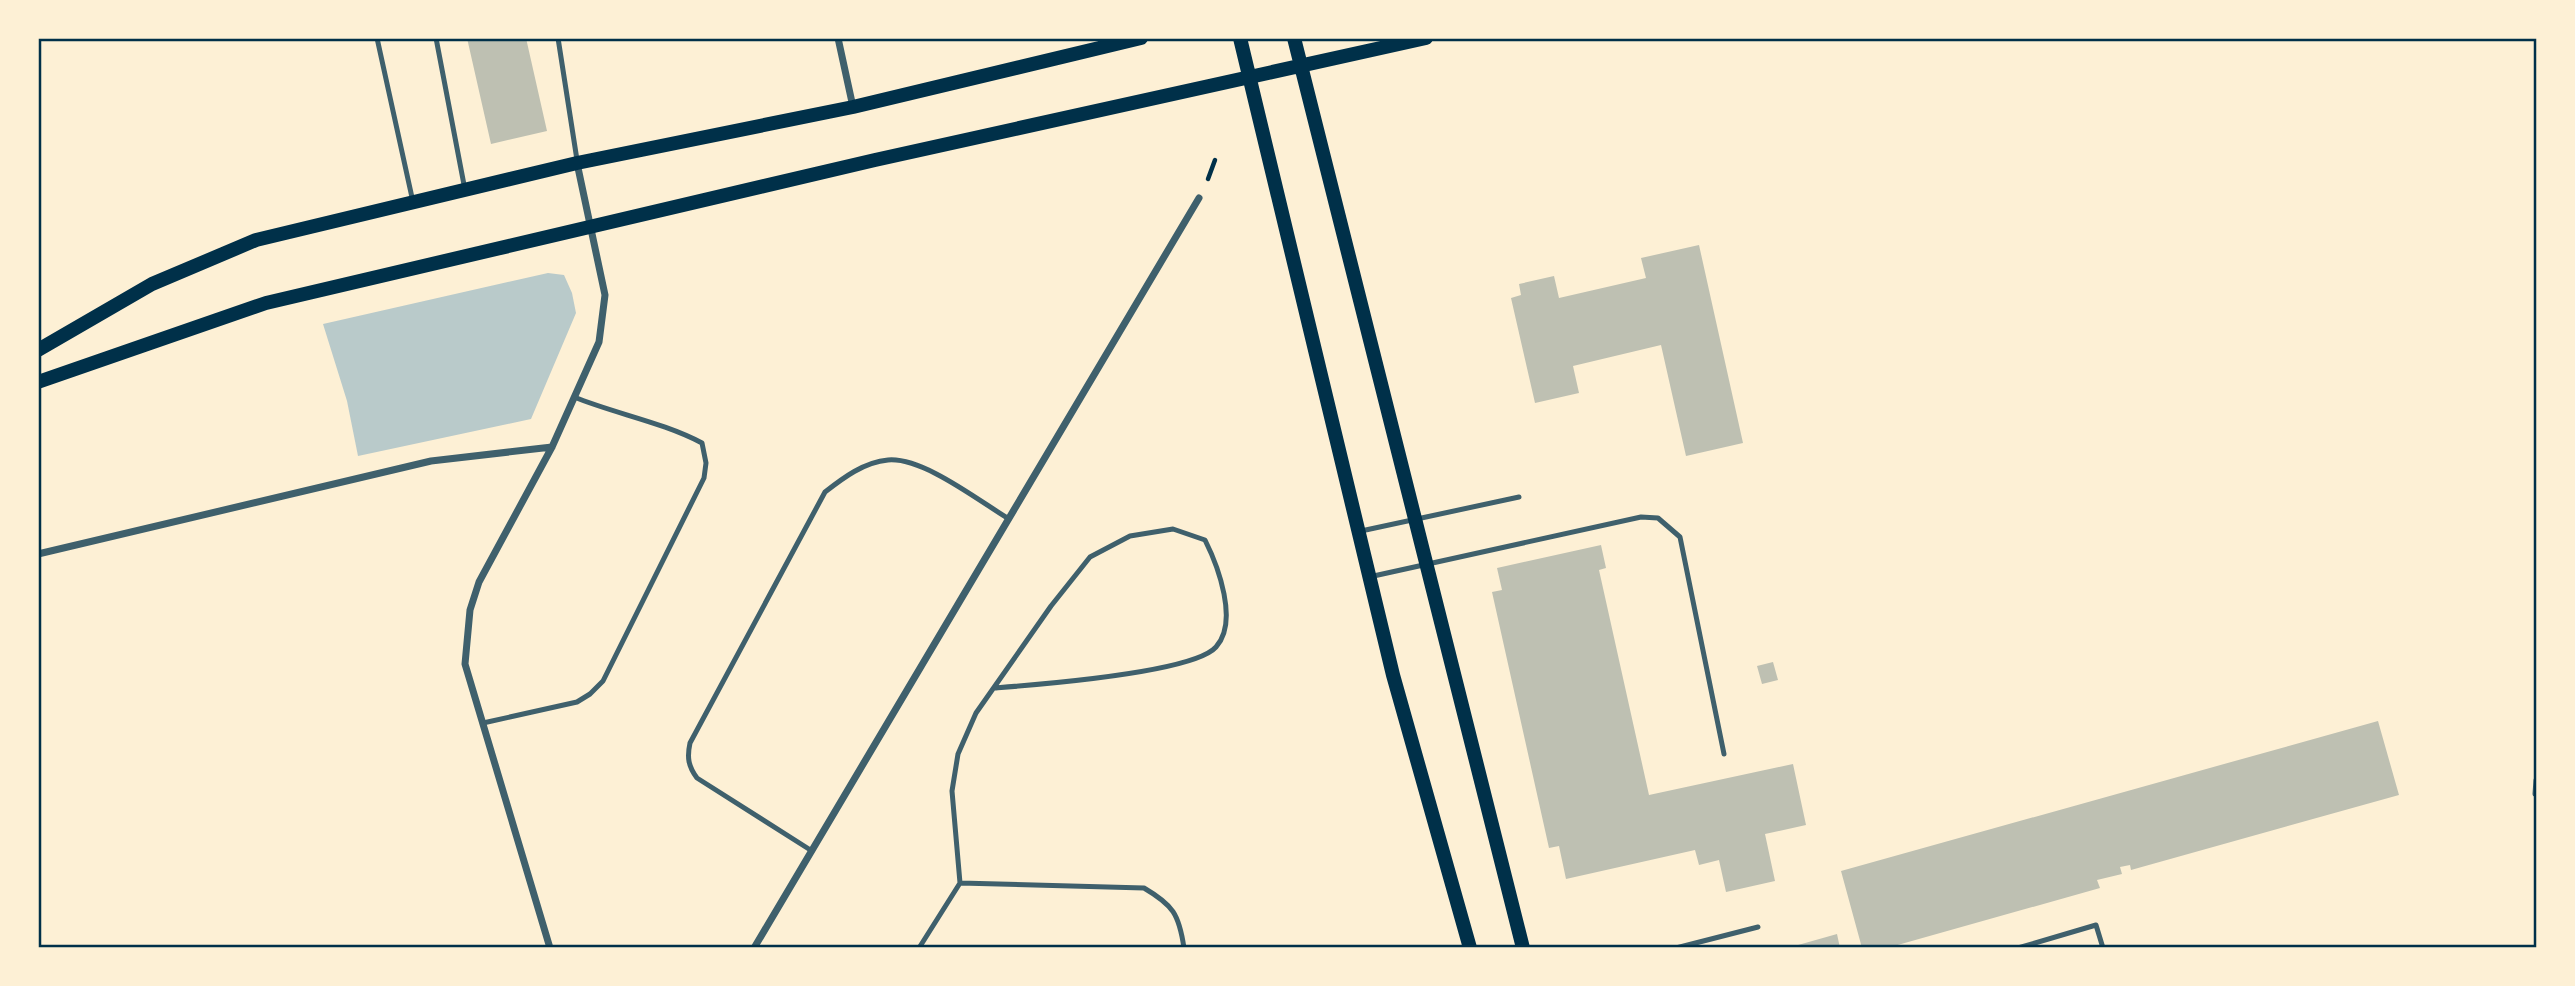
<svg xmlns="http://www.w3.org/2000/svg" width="2575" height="986" viewBox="0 0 2575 986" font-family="'Asap Condensed',sans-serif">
<rect width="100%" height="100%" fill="#fdf0d5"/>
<path fill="#b9caca" d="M548,273L564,275L572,293L576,313L531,419L358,456L347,401L323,324Z"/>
<path fill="#bec0b2" d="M467,38H526L547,131L491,144Z
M1699,245L1743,443L1686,456L1661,345L1573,366L1579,393L1535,403L1511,298L1521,295L1519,284L1554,276L1559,298L1646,278L1641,258Z
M1601,545L1606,568L1599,570L1649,795L1793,764L1806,825L1765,834L1775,881L1726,892L1719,860L1699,865L1695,850L1566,879L1559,846L1549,848L1492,592L1502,590L1497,568Z
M1773,662L1778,680L1762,684L1757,666Z
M2378,721L2399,795L2131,870L2130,865L2120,867L2122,874L2097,880L2100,888L1887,948H1862L1841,871Z
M1837,934L1840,948H1791V947Z"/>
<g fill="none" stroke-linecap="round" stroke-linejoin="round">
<path stroke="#003049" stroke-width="4.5" d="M1208,179L1215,160"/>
<path stroke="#3f606c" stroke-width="5" d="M377,38L413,202
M436,38L465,190
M558,38L577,160
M1361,531L1519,497
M1369,577L1641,517L1658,518L1680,537L1724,754
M483,723L577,702L590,694L603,681L704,478L706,463L702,443C662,422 616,414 574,397
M2535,794L2536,780
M812,851L697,778C688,766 687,757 690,743L825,492C843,478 864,462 888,460C923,457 979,501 1009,519
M960,883L1144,888C1173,905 1179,914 1184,948
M919,948L960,883L952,791L958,754L976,713L1051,606L1090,557L1130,536L1173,529L1205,540C1218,566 1239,622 1216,647C1193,673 1033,685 995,688
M1676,948L1758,927
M2018,948L2096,925L2103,948"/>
<path stroke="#3f606c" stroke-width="7" d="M838,38L853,107
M38,554L431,461L552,447
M550,948L465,664L470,610L479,582L552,447L599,342L605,295L577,163
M754,948L1199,198"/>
<path stroke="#003049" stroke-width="14" d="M1240,38L1393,675L1470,948
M1294,38L1523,948
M38,350L152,284L256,240L577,163L853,107L1141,38
M38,382L266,303L875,160L1426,38"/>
</g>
<rect width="2575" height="986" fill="none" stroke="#fdf0d5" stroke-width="80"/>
<rect x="40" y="40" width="2495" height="906" fill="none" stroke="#003049" stroke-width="2.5"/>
</svg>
